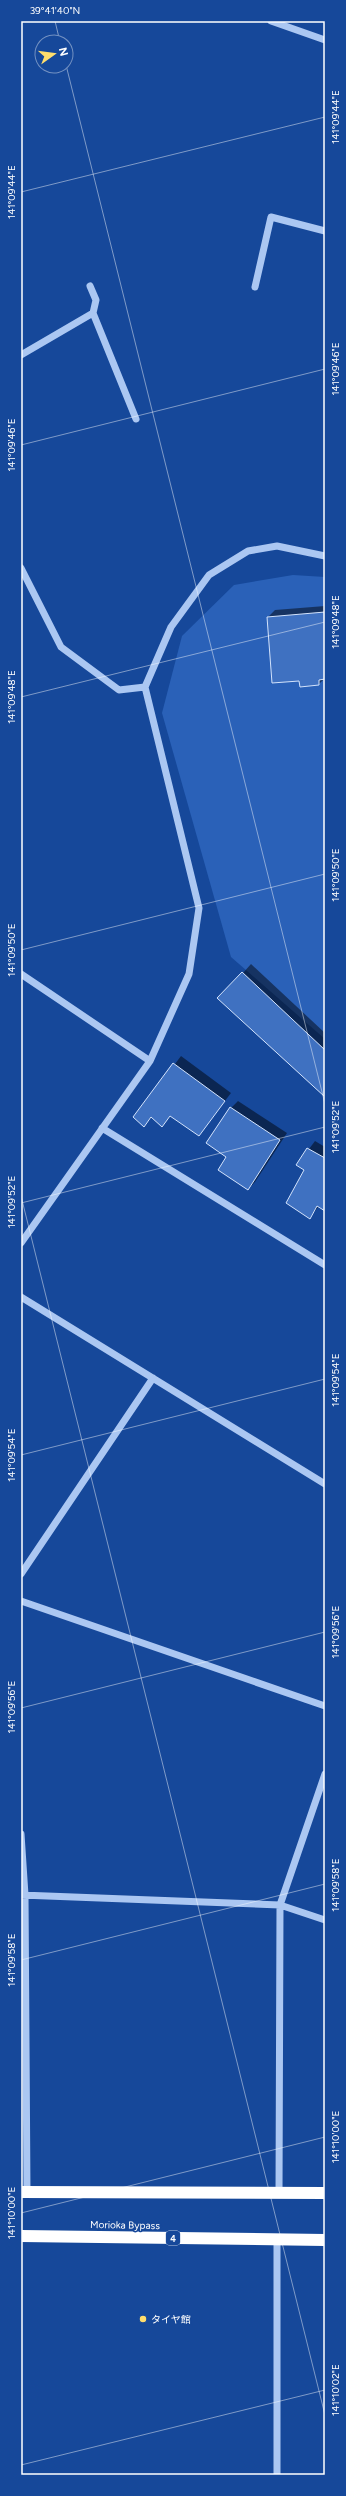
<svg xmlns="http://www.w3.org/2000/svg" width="346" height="2496" viewBox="0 0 346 2496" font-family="Figtree,'Noto Sans JP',sans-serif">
<rect width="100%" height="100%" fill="#16489a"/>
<path fill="#2a61b8" d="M293,575L325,577V1039L231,957L162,713L182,636L234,585Z"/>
<path fill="#0007" d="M325,606V678L319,684L300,680L268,617L275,610Z
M251,964L325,1033V1096L243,973Z
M181,1056L231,1093L199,1135L171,1115L162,1126L152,1117L144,1125L135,1117Z
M238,1101L287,1133L255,1182L248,1189L228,1157L231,1108Z
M315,1141L325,1147V1210L319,1206L310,1217L305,1170L297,1165Z"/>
<path fill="#3f71c1" stroke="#d3e3fc" d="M325,612V679L319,680V685L300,687L299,681L272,683L267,617Z
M242,972L325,1050V1097L217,998Z
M173,1063L225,1101L199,1136L170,1116L162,1127L151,1117L144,1127L133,1117Z
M230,1107L280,1140L248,1190L218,1170L226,1157L206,1143Z
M307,1148L325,1158V1211L317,1206L310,1219L286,1203L304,1170L296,1165Z"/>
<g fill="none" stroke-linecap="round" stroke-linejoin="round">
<path stroke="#abc7f2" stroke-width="7" d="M271,21L325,40
M90,286L96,300L93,313
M255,287L271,217L325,231
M21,355L93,313L136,419
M21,568L61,647L119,690L145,687L171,627L209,575L248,551L277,546L325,556
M21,974L150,1061
M102,1128L325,1265
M21,1243L150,1061L189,974L199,908L145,687
M21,1297L325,1484
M21,1574L153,1378
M21,1601L325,1706
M21,1834L25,1895L27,2192
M21,1895L280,1905L325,1920
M279,2194L280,1905L325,1774
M277,2240V2475"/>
<path stroke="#fff" stroke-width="12" d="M21,2192L325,2193
M21,2236L325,2240"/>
</g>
<path fill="none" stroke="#fff" stroke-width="1" stroke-opacity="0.45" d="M55,21L60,42M66,65L325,1104M21,192L325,117M21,445L325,369M21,697L325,622M21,950L325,874M21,1196L325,2415M21,1203L325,1127M21,1455L325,1379M21,1708L325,1632M21,1960L325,1884M21,2213L325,2137M21,2465L325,2390"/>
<circle fill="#ffde6d" stroke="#16489a" stroke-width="1.5" cx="143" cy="2319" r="4"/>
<g text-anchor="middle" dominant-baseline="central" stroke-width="3" stroke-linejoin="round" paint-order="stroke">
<rect fill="#16489a" stroke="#b9c8e1" stroke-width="1" x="166" y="2231" width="14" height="14" rx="3"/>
<g font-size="9" font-weight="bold" fill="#fff">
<text x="173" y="2238">4</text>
</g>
<g font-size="10" fill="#fff" stroke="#16489a">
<text transform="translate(125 2225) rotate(1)">Morioka Bypass</text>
</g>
<g font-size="10" fill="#fff" stroke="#16489a" text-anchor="start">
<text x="151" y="2319">タイヤ館</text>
</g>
</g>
<rect width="346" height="2496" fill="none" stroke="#16489a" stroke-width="44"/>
<g transform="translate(54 54) rotate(76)"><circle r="19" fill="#16489a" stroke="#7391c2"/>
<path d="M0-3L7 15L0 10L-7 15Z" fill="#ffde6d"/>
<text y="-6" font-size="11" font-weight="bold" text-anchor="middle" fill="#ffffff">N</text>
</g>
<rect x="22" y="22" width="302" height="2452" fill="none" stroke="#fff" stroke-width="1.5"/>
<g font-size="10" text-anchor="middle" fill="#fff">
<text x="55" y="14">39°41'40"N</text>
<text transform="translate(335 117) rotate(-90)" y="4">141°09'44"E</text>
<text transform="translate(11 192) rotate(-90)" y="4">141°09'44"E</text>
<text transform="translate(335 369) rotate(-90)" y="4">141°09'46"E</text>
<text transform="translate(11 445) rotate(-90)" y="4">141°09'46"E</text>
<text transform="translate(335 622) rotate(-90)" y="4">141°09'48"E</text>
<text transform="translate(11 697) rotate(-90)" y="4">141°09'48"E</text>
<text transform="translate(335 875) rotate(-90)" y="4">141°09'50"E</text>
<text transform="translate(11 950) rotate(-90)" y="4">141°09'50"E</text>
<text transform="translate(335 1127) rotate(-90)" y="4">141°09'52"E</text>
<text transform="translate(11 1202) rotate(-90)" y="4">141°09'52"E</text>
<text transform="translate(335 1380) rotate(-90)" y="4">141°09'54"E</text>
<text transform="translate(11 1455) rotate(-90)" y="4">141°09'54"E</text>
<text transform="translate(335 1632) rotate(-90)" y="4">141°09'56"E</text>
<text transform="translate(11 1707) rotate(-90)" y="4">141°09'56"E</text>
<text transform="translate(335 1885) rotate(-90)" y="4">141°09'58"E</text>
<text transform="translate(11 1960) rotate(-90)" y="4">141°09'58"E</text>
<text transform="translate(335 2137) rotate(-90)" y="4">141°10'00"E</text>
<text transform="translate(11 2213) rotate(-90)" y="4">141°10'00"E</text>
<text transform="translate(335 2390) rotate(-90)" y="4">141°10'02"E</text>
</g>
</svg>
